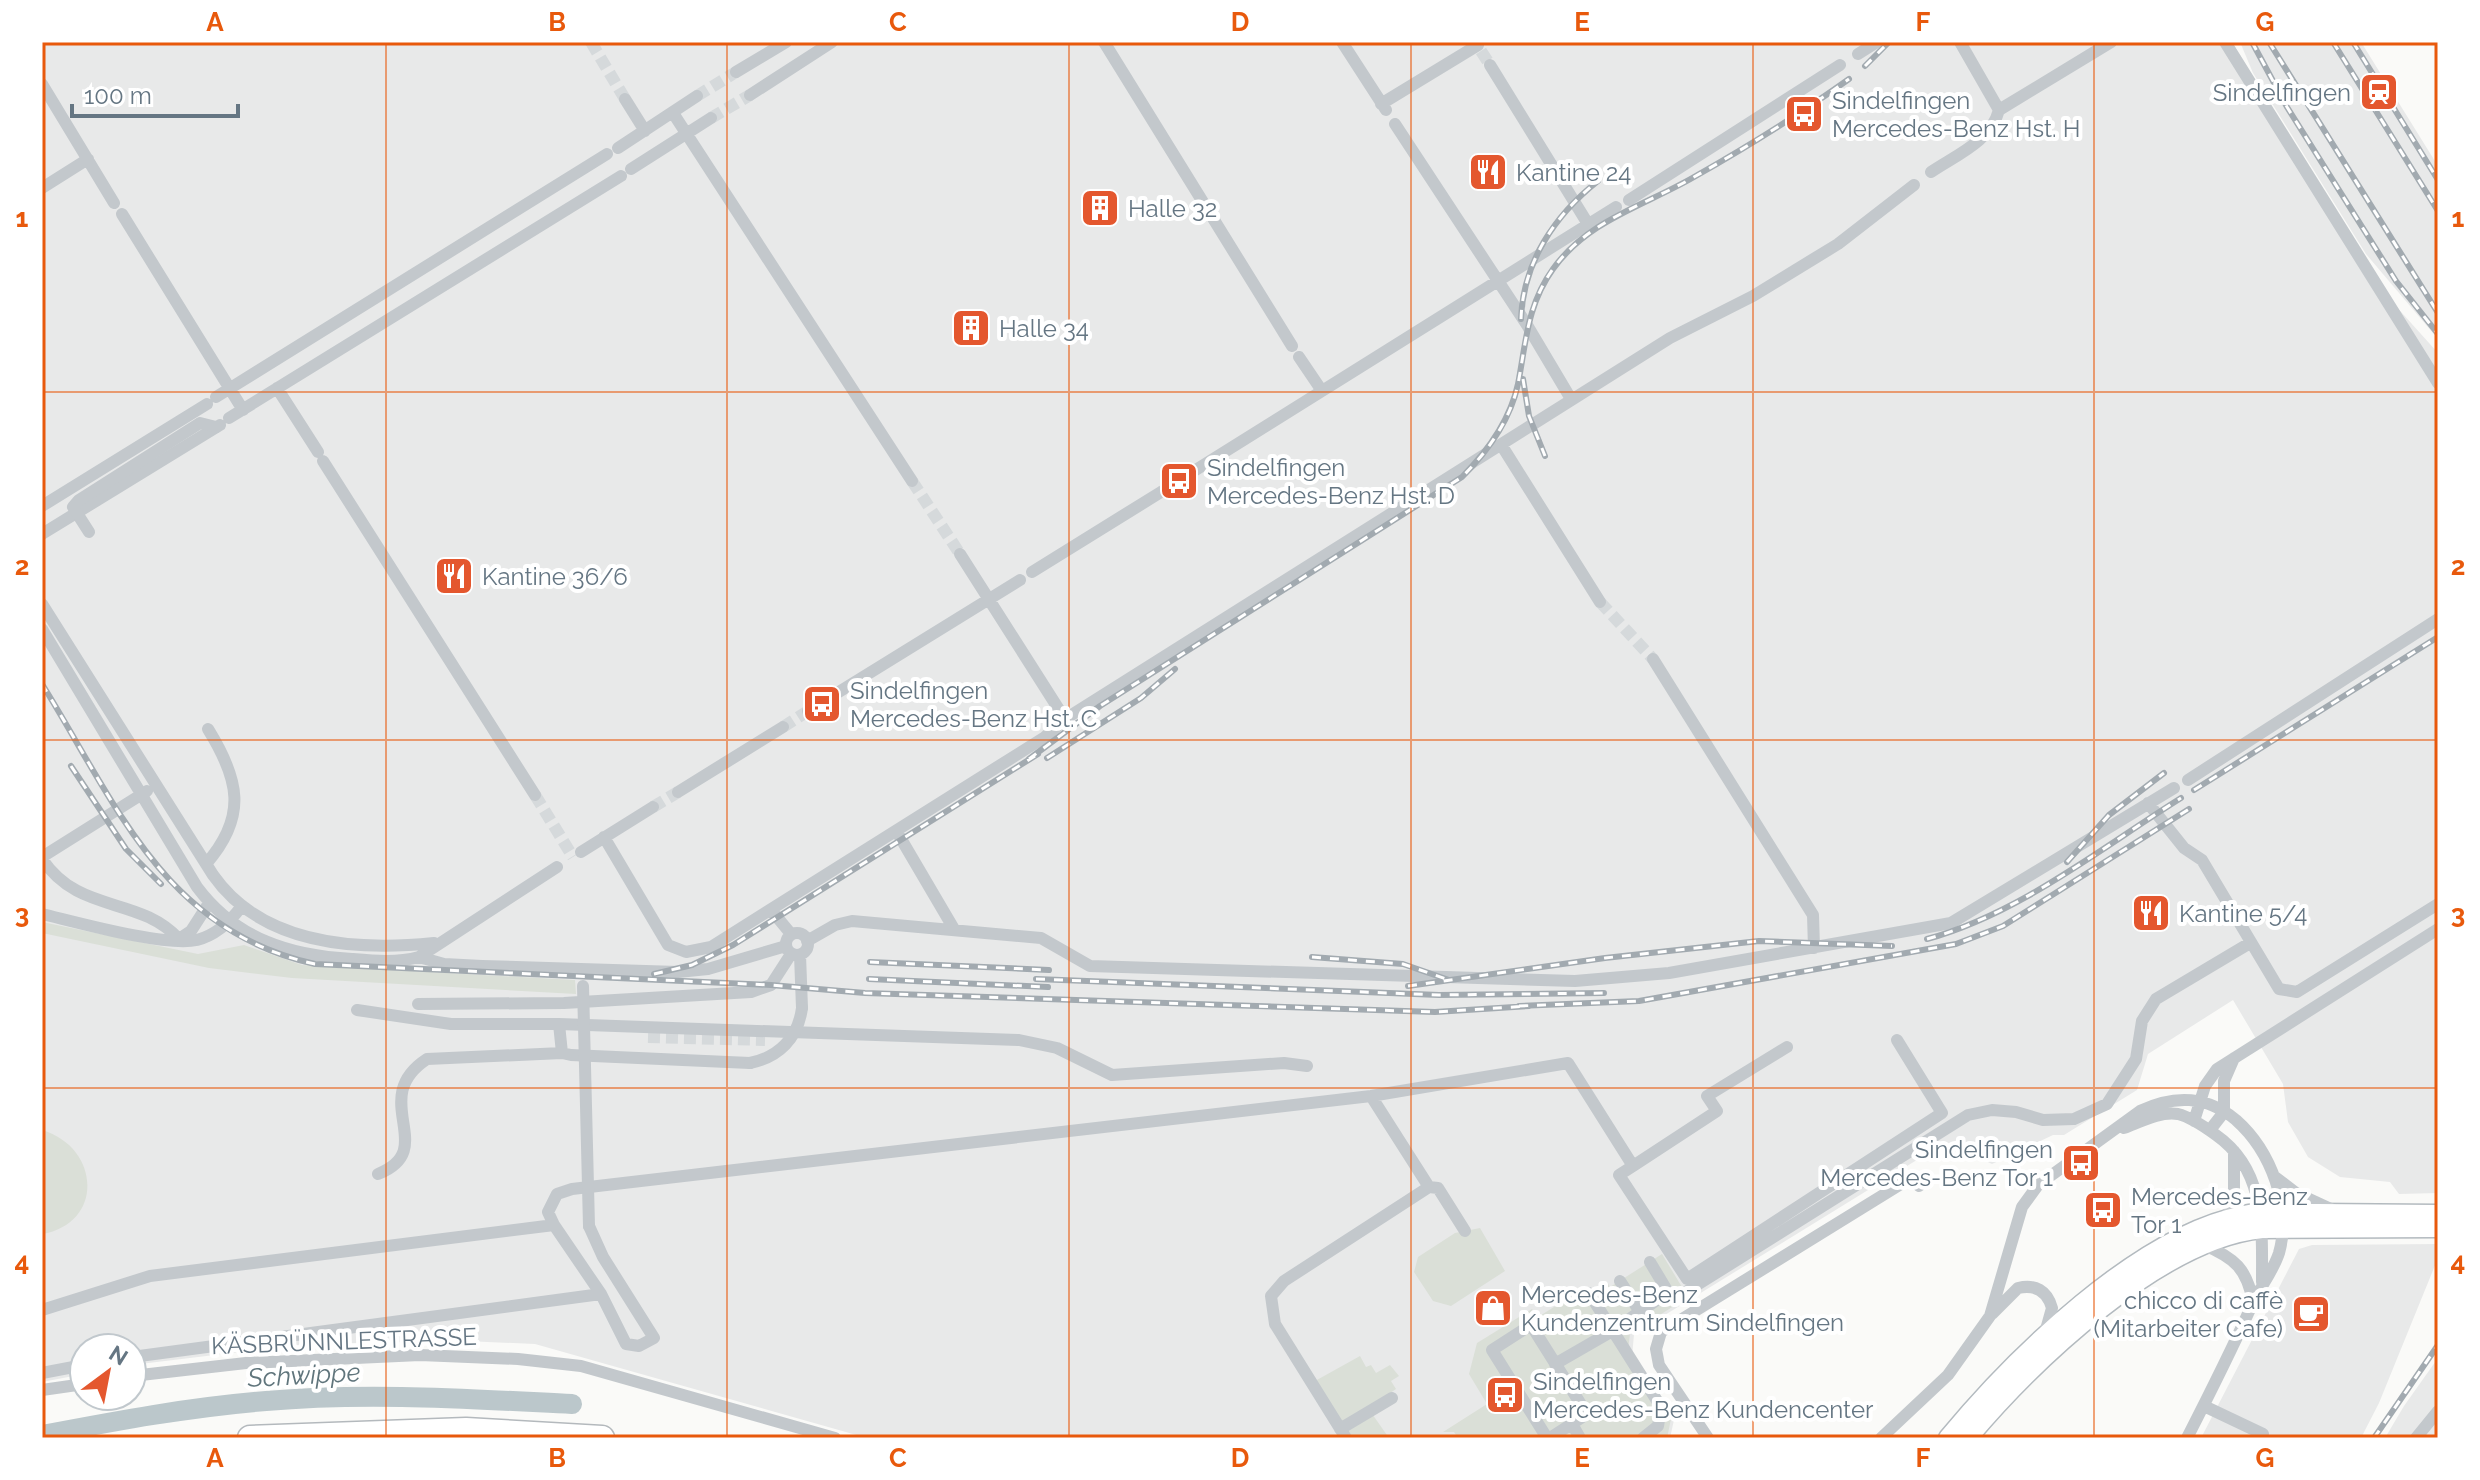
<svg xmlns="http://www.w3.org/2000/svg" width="2480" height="1480" viewBox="0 0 2480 1480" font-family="Raleway,sans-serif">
<rect width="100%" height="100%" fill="#fafaf8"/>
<path fill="#e8e9e9" d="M42,42H2232L2385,294L2438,353V1193L2399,1194L2390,1182L2340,1177L2308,1157L2288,1122L2283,1084L2233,1000L2148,1054L2137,1090L2064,1135H2053L1992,1164L1946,1142L1634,1334L1632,1357L1674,1420L1670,1438H867L535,1344L465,1341L306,1344L132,1365V1348H84V1374L42,1382Z
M2240,42H2361L2438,166V339L2366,254L2253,73Z
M2438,1244V1258L2379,1403L2361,1438H2201L2299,1249L2312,1245Z
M2438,1358V1438H2385L2404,1406Z"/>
<path fill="#dadfd7" d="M42,922L198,954L244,945L302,965L575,980L576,994L292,978L209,968L42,933Z
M42,1130C100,1147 105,1223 42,1234Z
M1480,1228L1505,1271L1451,1306L1433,1301L1414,1272L1418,1257L1455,1233Z
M1662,1254L1688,1297L1630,1334L1628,1350L1671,1419L1667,1438H1458L1454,1432H1443L1487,1404L1469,1374L1477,1343L1532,1309L1538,1317L1570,1297L1575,1301L1607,1282L1610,1287Z
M1360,1356L1366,1367L1371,1365L1376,1373L1390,1365L1399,1376L1391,1381L1396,1389L1368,1408L1389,1438H1351L1315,1381Z"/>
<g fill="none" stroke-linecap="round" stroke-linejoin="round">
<path stroke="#bbc7cb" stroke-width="20" d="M42,1435C116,1421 190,1407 266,1401C367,1392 470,1399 572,1404"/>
<path stroke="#d5d9db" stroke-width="12" stroke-dasharray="12 6" stroke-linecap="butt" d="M591,42L625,99
M1481,51L1490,65
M697,96L736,72
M711,118L750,95
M912,481L960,554
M1161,492L1194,471
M1600,602L1653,659
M783,727L808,711
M535,795L573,857
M653,807L678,792
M648,1037L765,1040"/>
<defs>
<path id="secondary" d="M1948,1438C2014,1358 2139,1235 2244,1215C2267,1210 2293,1213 2317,1213C2357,1213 2398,1214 2438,1214
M1968,1438C2032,1362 2160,1239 2262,1229L2438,1228"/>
<path id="motorway" d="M250,1438L466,1430L602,1438"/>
</defs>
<use href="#secondary" stroke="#b3babf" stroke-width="21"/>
<use href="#motorway" stroke="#b4b9bd" stroke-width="27"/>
<path stroke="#c3c8cc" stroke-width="12" d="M1104,42L1292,346
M1342,42L1386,110
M1960,42L1999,110
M2225,42L2438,383
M1858,54L1877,42
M1490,65L1588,224
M736,72L786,42
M42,84L114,203
M750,95L832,42
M625,99L645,131
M1381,104L1478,45
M673,113L912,481
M1395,124L1527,325L1571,399
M618,148L697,96
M631,169L711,118
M1931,172C1956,155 1991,141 1999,110L2111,42
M42,188L88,159
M1629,200L1840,65
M122,214L243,410
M1299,357L1322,391
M277,388L318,452
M216,397L607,154
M229,418L621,176
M1502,446L1600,602
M323,461L535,795
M1194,471L1616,207
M42,506L207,404
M42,534L220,425
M960,554L1065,719
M1032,572L1161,492
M42,604L213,875C262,945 356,951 434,943
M42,629L197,887C236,939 290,956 352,959C375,961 397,963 419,957L557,867
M1653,659L1813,915L1814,948
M808,711L1020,580
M2188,780L2438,619
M678,792L783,727
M2148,803L2184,848L2202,860L2279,989L2297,992L2438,904
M897,832L954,929
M604,837L668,945L686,952L711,947L1045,737L1065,719L1670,338L1753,296L1838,244L1914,185
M581,852L653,807
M42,857L147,791
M42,859C80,915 138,895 179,939L191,931L209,903
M206,864C248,816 239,779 208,729
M772,911L791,934
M42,914C76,922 165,947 197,940C216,935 230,922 241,907
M786 944a11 11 0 1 1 22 0a11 11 0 1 1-22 0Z
M807,941L835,925L852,921L1041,938L1090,966L1575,981L1669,973L1951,923L2174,788
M800,955L802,1008
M419,957L444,964L482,966L678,972L708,969L786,946
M418,1004L564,1003L751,992L771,985L791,954
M357,1010L451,1024H559L1019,1040L1057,1048L1112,1075L1284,1063L1307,1066
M559,1024L562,1053L571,1055L750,1063
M1371,1096L1429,1187L1438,1188L1465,1231
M2194,1121L2205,1086L2217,1069L2438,929
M2124,1128C2140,1122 2160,1111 2178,1114C2191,1117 2205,1127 2216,1135C2266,1170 2262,1228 2262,1282
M2210,1130L2224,1112V1081L2234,1058
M1633,1166L1619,1175L1687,1279L1942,1113L1897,1040
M378,1174C441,1149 366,1099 427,1059L562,1053
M2275,1177L2296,1193L2335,1211
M2226,1219L2234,1197V1151
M589,1226L603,1257L654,1338L639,1346L626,1344L601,1294L554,1225L548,1212L557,1194L572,1189L1371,1096L1568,1063L1633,1166L1717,1111L1707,1096L1787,1047
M2204,1245C2235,1258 2247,1269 2253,1302
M1620,1281L1640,1312
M1668,1292L1673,1300L1968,1115L1992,1110L2016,1112L2043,1120L2074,1119L2107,1104L2136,1059L2142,1021L2156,999L2250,943
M1589,1293L1661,1407L1658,1426L1643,1438
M42,1310L150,1276L554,1225
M1992,1314L2018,1288C2035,1284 2047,1290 2052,1308L2045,1333
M132,1357L601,1294
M1555,1364L1614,1330L1668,1292L1650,1262
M42,1373L84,1365
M132,1376L246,1363L420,1355L518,1359L581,1366L835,1438
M42,1390L84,1384
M2204,1406L2263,1434
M1572,1424L1580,1438
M1340,1429L1392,1398
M1346,1438L1275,1324L1271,1296L1284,1281L1429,1187
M1547,1438L1492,1350L1531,1325L1587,1414L1550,1438
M1708,1438L1659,1365L1656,1349L1661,1332L1914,1176L1919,1186
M1881,1438L1948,1375L1990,1316L2022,1207L2038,1185L2140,1111C2174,1095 2206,1095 2236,1120C2271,1151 2292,1207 2279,1253C2273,1272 2259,1288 2251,1307C2231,1351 2209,1395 2187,1438
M2416,1438L2438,1411"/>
<use href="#secondary" stroke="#fff" stroke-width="18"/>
<use href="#motorway" stroke="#fff" stroke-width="24"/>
<defs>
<path id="rail" d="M2252,42L2287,107L2396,281L2438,334
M2269,42L2438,313
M2333,42L2438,211
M2353,42L2438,180
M1865,66L1889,42
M1521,319C1523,262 1555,215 1598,181
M1523,379L1529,416L1545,456
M42,684C116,803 164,931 315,964L771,985L865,993L1435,1012L1529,1006
M1047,758L1141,698L1175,669
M1029,759L1100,706L1462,477C1488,451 1510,421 1518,384C1526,343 1527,305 1553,269C1588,220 1644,206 1694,177C1747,147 1800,114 1849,79
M71,766L126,849L161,884
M2194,790L2438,637
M2067,862L2109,815L2164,773
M1927,939C2019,914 2101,848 2181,798
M1312,957L1403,964L1449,980
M870,962L1049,970
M654,974L692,965L733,945L1038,754
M869,979L1048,987
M1036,979L1439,995L1604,993
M1408,986L1605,958L1759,941L1892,946
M1519,1006L1639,1001L1956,944L2003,926L2189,809
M2374,1438L2438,1345"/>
</defs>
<use href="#rail" stroke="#a2aab0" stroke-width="6"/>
<use href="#rail" stroke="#fff" stroke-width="3" stroke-dasharray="9" stroke-linecap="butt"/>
<path stroke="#c3c8cc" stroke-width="12" d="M89,532L73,507L79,500L200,423L216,427
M583,986L589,1226
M750,1063C779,1057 798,1038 802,1008"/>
</g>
<path fill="none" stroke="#e8590c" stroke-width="2" stroke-opacity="0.55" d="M386,42V1438M727,42V1438M1069,42V1438M1411,42V1438M1753,42V1438M2094,42V1438M42,392H2438M42,740H2438M42,1088H2438"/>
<defs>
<symbol id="station-square" viewBox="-11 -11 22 22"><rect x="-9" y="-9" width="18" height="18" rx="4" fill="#e4572e" stroke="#fff"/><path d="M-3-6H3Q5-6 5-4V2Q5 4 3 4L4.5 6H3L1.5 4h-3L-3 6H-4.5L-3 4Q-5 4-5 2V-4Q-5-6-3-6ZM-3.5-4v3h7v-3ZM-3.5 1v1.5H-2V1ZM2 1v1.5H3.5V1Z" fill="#fff"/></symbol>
<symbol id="bus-square" viewBox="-11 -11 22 22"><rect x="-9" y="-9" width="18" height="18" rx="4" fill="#e4572e" stroke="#fff"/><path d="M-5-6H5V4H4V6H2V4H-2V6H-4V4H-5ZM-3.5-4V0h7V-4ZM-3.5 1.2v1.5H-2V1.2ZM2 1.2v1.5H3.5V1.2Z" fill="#fff"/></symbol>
<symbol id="restaurant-square" viewBox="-11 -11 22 22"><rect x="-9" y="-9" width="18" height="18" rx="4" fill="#e4572e" stroke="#fff"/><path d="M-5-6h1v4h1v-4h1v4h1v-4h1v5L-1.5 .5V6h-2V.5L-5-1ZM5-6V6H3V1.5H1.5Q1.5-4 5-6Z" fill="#fff"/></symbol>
<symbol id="building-square" viewBox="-11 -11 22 22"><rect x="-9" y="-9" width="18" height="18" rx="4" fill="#e4572e" stroke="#fff"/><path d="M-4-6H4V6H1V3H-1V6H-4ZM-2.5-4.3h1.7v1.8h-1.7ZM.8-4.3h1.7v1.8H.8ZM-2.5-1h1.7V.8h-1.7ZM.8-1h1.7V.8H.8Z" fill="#fff"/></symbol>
<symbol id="shop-square" viewBox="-11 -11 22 22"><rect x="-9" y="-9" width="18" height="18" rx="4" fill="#e4572e" stroke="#fff"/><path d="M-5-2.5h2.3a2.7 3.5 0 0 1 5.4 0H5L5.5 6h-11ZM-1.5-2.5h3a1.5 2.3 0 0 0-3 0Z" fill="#fff"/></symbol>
<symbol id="cafe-square" viewBox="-11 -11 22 22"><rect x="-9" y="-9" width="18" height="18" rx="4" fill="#e4572e" stroke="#fff"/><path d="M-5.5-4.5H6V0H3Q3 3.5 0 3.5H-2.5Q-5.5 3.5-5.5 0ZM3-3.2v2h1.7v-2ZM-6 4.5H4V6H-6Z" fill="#fff"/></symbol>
</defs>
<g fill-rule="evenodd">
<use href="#station-square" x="2357" y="70" width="44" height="44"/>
<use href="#bus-square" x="1782" y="92" width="44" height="44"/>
<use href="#restaurant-square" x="1466" y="150" width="44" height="44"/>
<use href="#building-square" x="1078" y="186" width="44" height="44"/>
<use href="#building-square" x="949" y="306" width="44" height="44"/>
<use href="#bus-square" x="1157" y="459" width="44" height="44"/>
<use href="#restaurant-square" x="432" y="554" width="44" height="44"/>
<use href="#bus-square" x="800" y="682" width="44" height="44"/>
<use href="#restaurant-square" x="2129" y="891" width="44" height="44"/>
<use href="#bus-square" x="2059" y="1141" width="44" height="44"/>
<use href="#bus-square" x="2081" y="1188" width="44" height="44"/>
<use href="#shop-square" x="1471" y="1286" width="44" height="44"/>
<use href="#cafe-square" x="2289" y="1292" width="44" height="44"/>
<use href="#bus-square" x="1483" y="1373" width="44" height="44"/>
</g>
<g text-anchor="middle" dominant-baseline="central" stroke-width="8" stroke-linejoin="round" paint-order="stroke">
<g font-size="24" fill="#657683" stroke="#fff" text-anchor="start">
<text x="2351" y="92" text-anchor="end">Sindelfingen</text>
<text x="1832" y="100">Sindelfingen<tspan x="1832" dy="28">Mercedes-Benz Hst. H</tspan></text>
<text x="1516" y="172">Kantine 24</text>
<text x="1128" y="208">Halle 32</text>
<text x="999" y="328">Halle 34</text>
<text x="1207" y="467">Sindelfingen<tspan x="1207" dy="28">Mercedes-Benz Hst. D</tspan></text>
<text x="482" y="576">Kantine 36/6</text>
<text x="850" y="690">Sindelfingen<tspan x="850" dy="28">Mercedes-Benz Hst. C</tspan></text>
<text x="2179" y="913">Kantine 5/4</text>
<text x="2053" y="1149" text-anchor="end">Sindelfingen<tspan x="2053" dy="28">Mercedes-Benz Tor 1</tspan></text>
<text x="2131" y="1196">Mercedes-Benz<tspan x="2131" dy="28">Tor 1</tspan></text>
<text x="1521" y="1294">Mercedes-Benz<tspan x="1521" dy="28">Kundenzentrum Sindelfingen</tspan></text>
<text x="2283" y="1300" text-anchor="end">chicco di caffè<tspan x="2283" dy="28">(Mitarbeiter Cafe)</tspan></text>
<text x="1533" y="1381">Sindelfingen<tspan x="1533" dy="28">Mercedes-Benz Kundencenter</tspan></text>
</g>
<g font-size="24" fill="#657683" stroke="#fff">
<text transform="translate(344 1341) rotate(-2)">KÄSBRÜNNLESTRASSE</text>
</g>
<g font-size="26" font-style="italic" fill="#60757c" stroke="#fff">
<text transform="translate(304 1375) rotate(-3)">Schwippe</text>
</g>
</g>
<rect width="2480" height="1480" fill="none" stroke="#ffffff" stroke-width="88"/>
<g transform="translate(108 1372) rotate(32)"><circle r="38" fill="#ffffff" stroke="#c1c8cd" stroke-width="2"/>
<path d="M0-6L14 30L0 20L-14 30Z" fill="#e4572e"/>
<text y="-12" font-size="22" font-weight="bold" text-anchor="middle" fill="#657683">N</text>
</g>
<path d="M72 104v12h166v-12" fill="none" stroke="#657683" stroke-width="4"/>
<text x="84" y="104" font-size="24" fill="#657683" stroke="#ffffff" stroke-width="6" paint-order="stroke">100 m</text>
<rect x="44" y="44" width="2392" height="1392" fill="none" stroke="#e8590c" stroke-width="3"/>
<g font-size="26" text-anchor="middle" font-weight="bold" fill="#e8590c">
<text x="215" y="31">A</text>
<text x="557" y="31">B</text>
<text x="898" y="31">C</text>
<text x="1240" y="31">D</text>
<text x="1582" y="31">E</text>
<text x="1923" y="31">F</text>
<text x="2265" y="31">G</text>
<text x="22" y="227">1</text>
<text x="2458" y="227">1</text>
<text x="22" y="575">2</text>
<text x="2458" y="575">2</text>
<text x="22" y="923">3</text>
<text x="2458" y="923">3</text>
<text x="22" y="1271">4</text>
<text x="2458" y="1271">4</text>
<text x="215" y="1467">A</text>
<text x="557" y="1467">B</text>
<text x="898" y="1467">C</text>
<text x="1240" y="1467">D</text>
<text x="1582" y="1467">E</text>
<text x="1923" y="1467">F</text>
<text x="2265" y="1467">G</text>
</g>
</svg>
